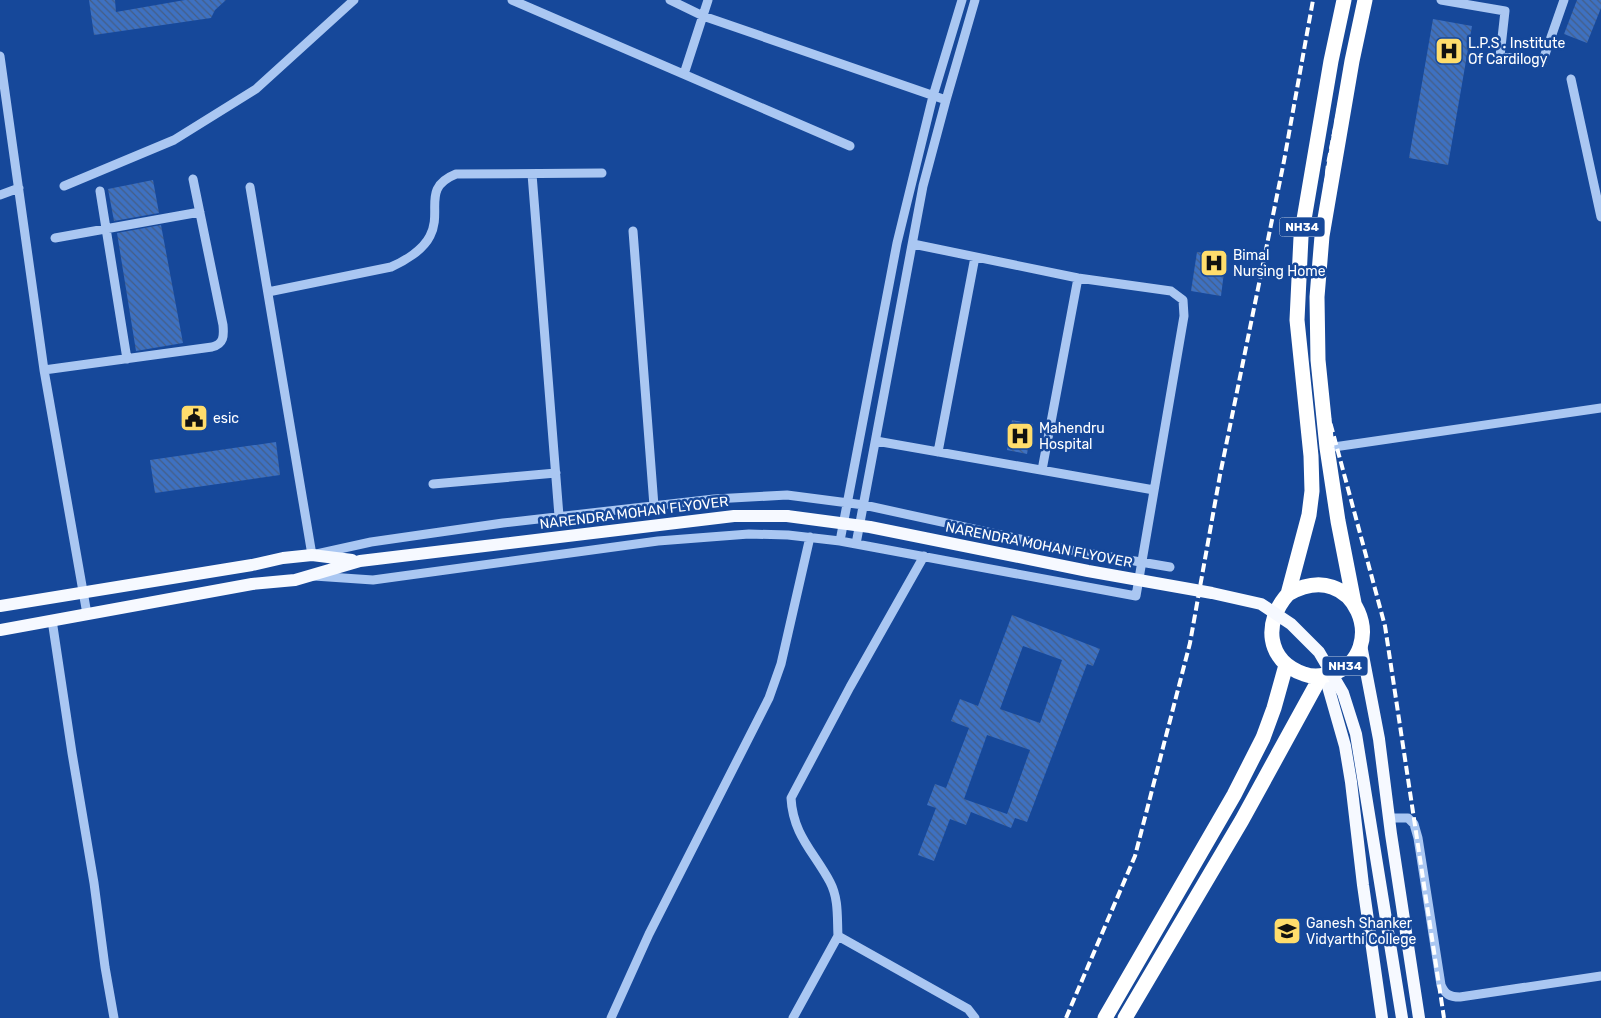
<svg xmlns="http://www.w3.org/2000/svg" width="1601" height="1018" viewBox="0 0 1601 1018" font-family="Rubik,sans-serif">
<defs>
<pattern id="building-back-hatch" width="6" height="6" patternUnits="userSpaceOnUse" patternTransform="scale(1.25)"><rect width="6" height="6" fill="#3e71c1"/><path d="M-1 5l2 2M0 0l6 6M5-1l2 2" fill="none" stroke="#455e86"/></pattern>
</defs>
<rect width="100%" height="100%" fill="#16489a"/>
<path fill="url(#building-back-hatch)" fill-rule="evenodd" d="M89,0H115L116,12L185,0H226L215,10L211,18L94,35Z
M1577,0H1601V8L1587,43L1564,34Z
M1433,19L1472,26L1448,165L1409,158Z
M153,180L159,213L114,221L108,189Z
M161,225L183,343L136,351L117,233Z
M1197,252L1226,256L1221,296L1191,291Z
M1012,420L1033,424L1027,454L1007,450Z
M276,442L280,475L155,493L150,460Z
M1012,615L1100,649L1093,666L1087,664L1027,822L1015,818L1011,828L971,812L966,825L950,819L934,861L918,855L936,808L927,805L935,784L946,788L969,728L951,721L960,699L978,706ZM1023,646L1062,660L1040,723L1000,709ZM987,735L1030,750L1007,814L964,799Z"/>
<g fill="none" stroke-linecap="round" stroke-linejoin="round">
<path stroke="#aac7f2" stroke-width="9" d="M512,0L850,146
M670,0L703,16L946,100
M1441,0L1505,11L1500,56L1542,63L1564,0
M0,56L44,370L87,614
M684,74L708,0
M1571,79L1601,217
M532,174L559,516
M64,186L174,140L256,89L354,0
M250,187L312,555L371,542L503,523L714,499L787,495L864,505L1070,550L1170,567
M100,191L127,359
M0,195L19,188
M633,231L654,506
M55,238L200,212
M268,292L391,267C405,261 423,250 430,236C443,211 421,188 456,174L602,173
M44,370L212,347C224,344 224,336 223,325L193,179
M876,441L1154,490
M1327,448L1601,408
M938,452L975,257
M1042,470L1078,278
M433,484L556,473
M840,541L897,243L933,96L962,0
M856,544L923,186L946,100L975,0
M314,576L373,580L658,541L749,534L788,535L840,541L1136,596L1184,316L1183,300L1171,291L1078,278L913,244
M52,620L72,753L94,883L105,967L114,1018
M1389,818H1408L1414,824L1418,838L1441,985C1445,994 1449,997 1460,997L1601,976
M838,936C837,918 839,899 830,882C814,852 793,835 791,798L850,687L924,556
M611,1018L649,934L769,698L781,664L810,537
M793,1018L838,936L968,1009L975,1018"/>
<path stroke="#f6f9ff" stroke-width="12" d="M0,606L252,565L283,558L312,555L352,560
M0,630L252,584L295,580L360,561L734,516H787
M1361,645L1379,739L1391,834L1419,1018
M1325,676L1345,746L1351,782L1363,885L1382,1018"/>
<path stroke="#fff" stroke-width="15" d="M1288,594C1357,555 1390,653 1334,673C1324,676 1314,678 1304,674C1266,661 1263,622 1288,594L1309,515L1312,491L1311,456L1297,320L1301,237L1331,61L1344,0
M1354,603L1338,521L1327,448L1318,360L1317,297L1322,236L1352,61L1365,0
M1105,1018L1234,795L1263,738L1274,708L1286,665
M1125,1018L1242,820L1321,676"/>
<path stroke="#fff" stroke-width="4" stroke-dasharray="9 4" stroke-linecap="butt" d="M1360,0L1328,164L1316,273L1319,381L1385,626L1444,1018
M1066,1018L1135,856L1190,643L1220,475L1284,161L1313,0"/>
<path stroke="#f6f9ff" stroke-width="12" d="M787,516L870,527L1088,571L1212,593L1261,604L1291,624L1319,652L1343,693L1356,734L1402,1018"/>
</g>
<defs>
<symbol id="hospital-square" viewBox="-11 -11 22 22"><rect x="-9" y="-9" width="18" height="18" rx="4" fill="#ffdd6c" stroke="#16489a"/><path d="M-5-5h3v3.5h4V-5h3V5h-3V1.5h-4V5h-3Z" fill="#111"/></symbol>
<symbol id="civic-square" viewBox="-11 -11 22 22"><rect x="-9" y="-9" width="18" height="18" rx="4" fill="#ffdd6c" stroke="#16489a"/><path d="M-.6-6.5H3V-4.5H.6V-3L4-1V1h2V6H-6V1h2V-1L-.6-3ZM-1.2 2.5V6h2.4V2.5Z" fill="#111"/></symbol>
<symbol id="university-square" viewBox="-11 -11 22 22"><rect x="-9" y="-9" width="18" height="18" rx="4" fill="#ffdd6c" stroke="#16489a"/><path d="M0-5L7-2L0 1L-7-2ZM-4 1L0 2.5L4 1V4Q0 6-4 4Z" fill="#111"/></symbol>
</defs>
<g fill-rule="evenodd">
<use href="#hospital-square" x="1433" y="35" width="32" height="32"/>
<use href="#hospital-square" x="1198" y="247" width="32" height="32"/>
<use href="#civic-square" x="178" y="402" width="32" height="32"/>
<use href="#hospital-square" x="1004" y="420" width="32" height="32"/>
<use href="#university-square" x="1271" y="915" width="32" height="32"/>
</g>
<g text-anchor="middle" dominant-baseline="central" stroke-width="5" stroke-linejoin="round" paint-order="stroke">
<g fill="#16489a" stroke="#b9c8e1" stroke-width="1">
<rect x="1279.5" y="217.5" width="45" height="19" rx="4"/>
<rect x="1322.5" y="656.5" width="45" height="19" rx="4"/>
</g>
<g font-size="12" font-weight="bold" fill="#fff">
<text x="1302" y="227">NH34</text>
<text x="1345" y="666">NH34</text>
</g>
<g font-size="14" fill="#fff" stroke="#16489a" text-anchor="start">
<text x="1468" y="43">L.P.S . Institute<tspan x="1468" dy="16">Of Cardilogy</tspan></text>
<text x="1233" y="255">Bimal<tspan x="1233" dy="16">Nursing Home</tspan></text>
<text x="213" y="418">esic</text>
<text x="1039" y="428">Mahendru<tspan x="1039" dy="16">Hospital</tspan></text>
<text x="1306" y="923">Ganesh Shanker<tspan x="1306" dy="16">Vidyarthi College</tspan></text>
</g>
<g font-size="14" fill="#fff" stroke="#16489a">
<text transform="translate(634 513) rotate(-7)">NARENDRA MOHAN FLYOVER</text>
<text transform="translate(1039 545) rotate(11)">NARENDRA MOHAN FLYOVER</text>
</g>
</g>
</svg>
